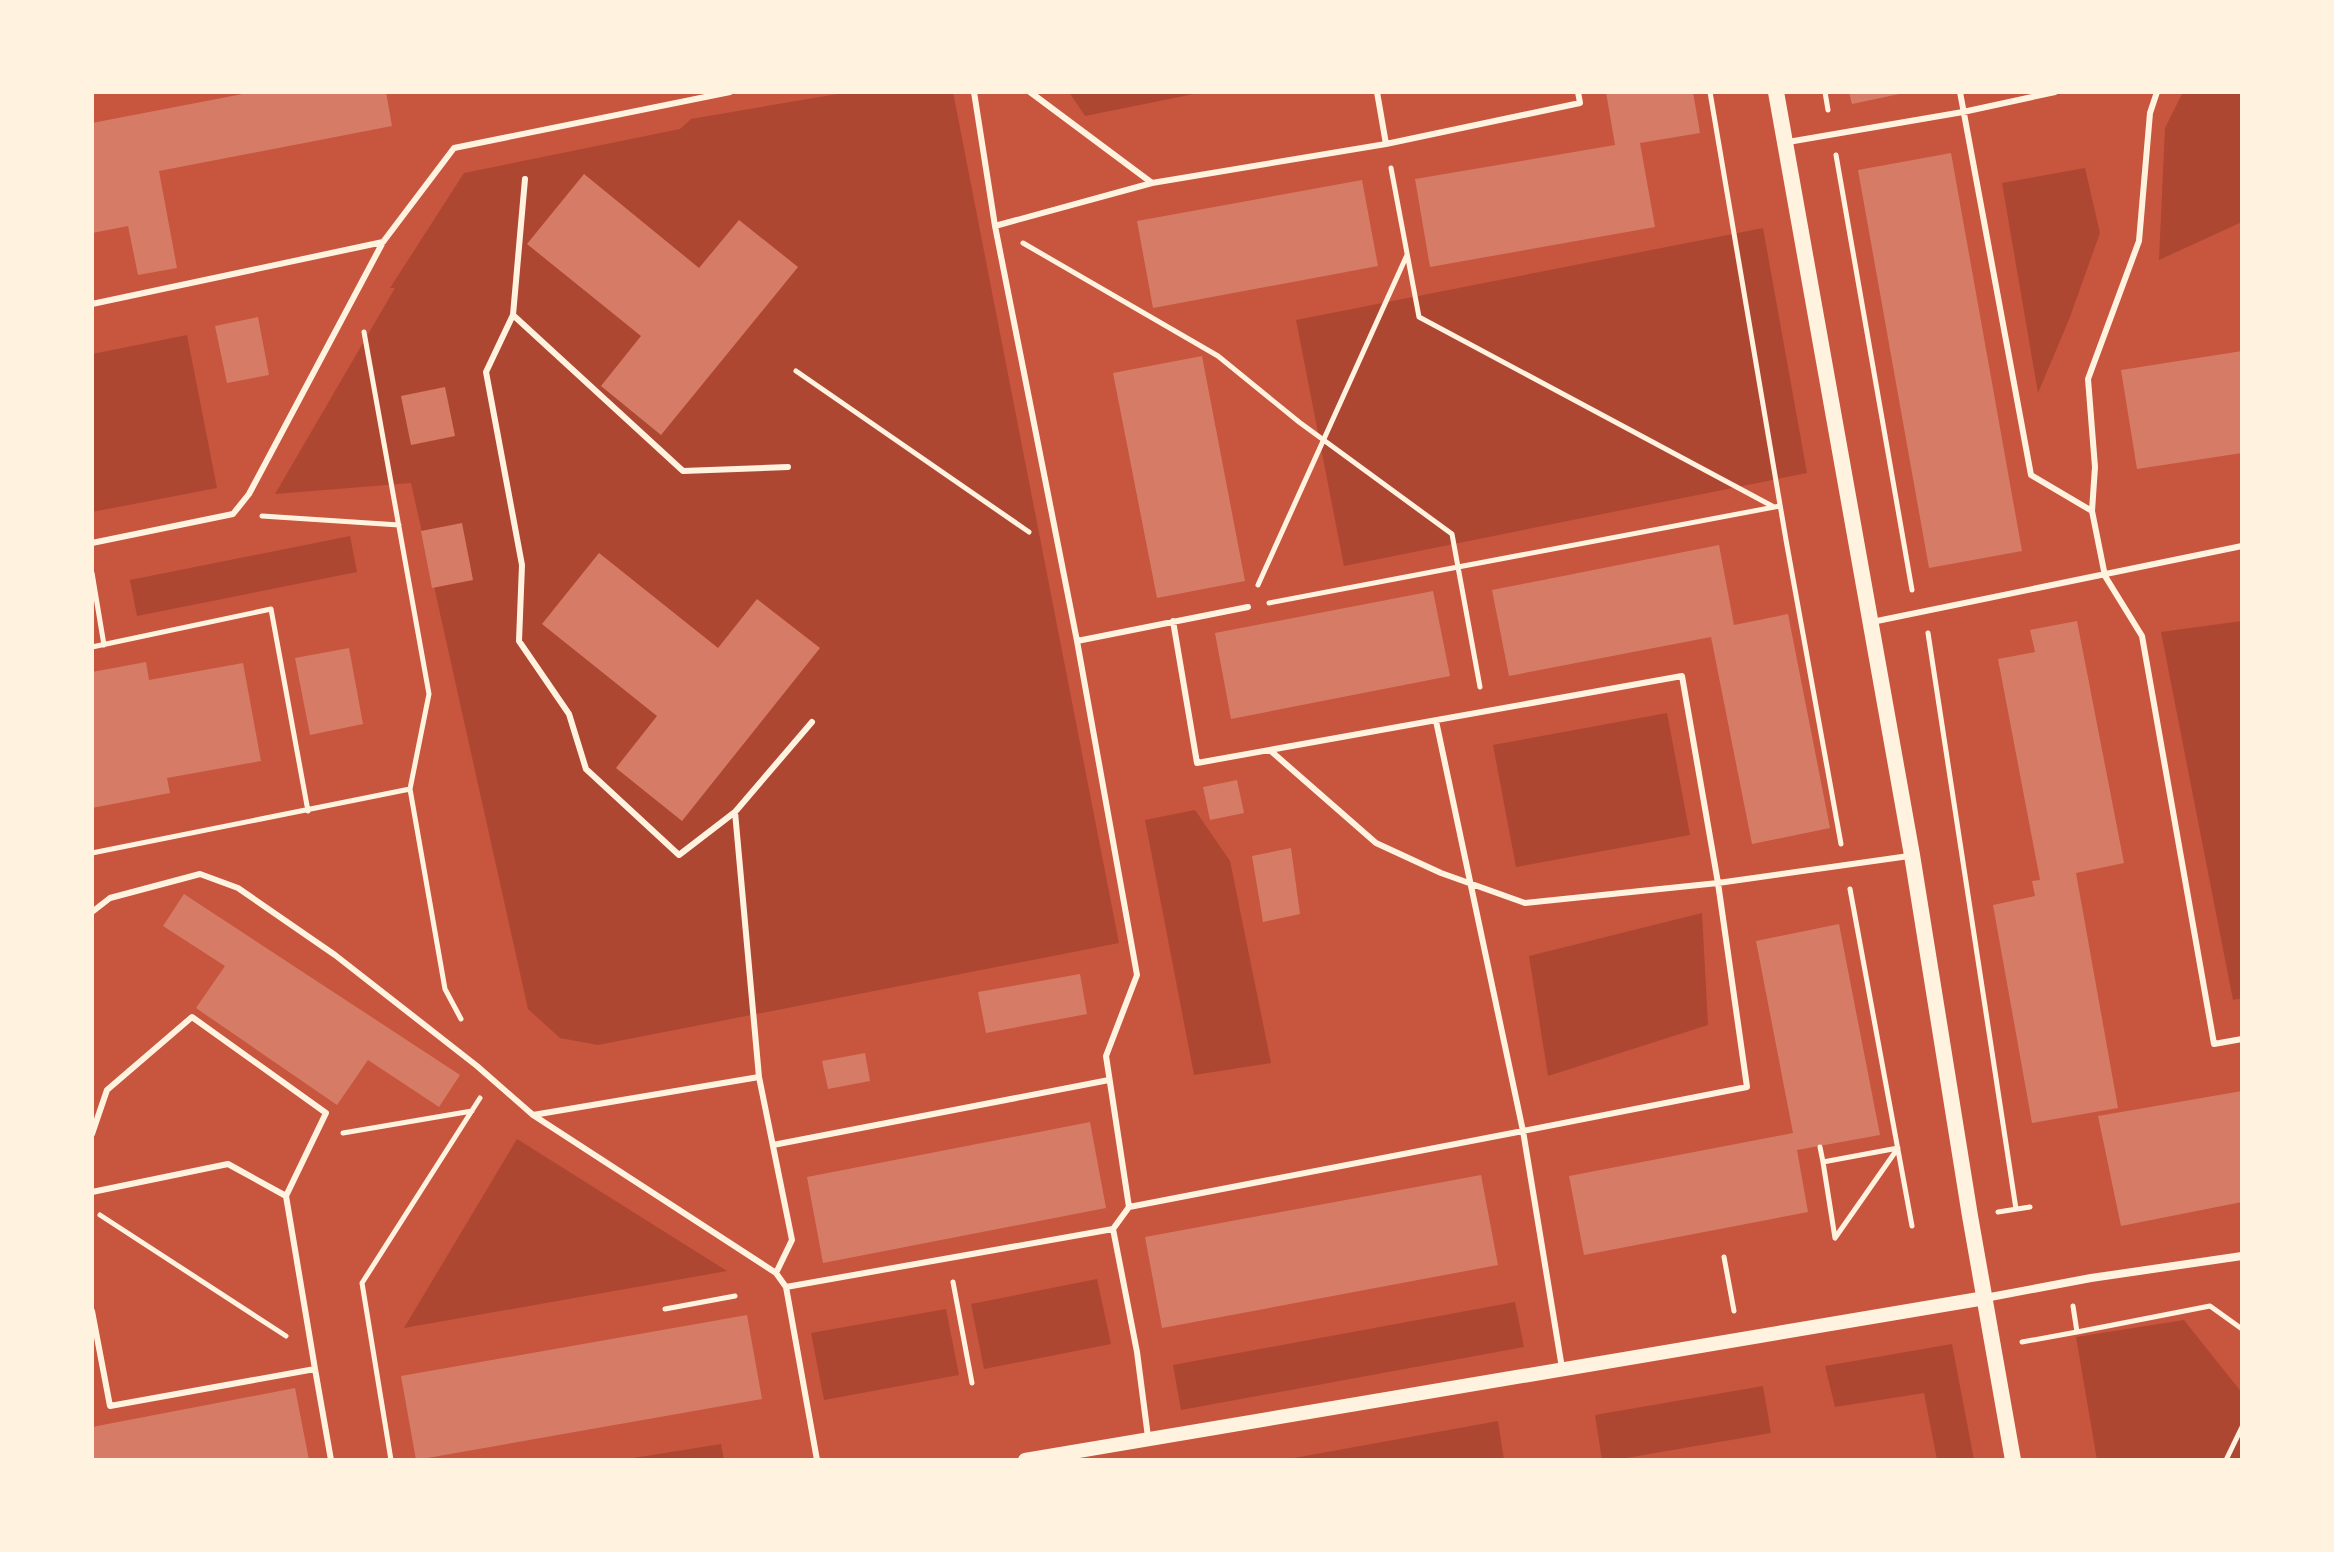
<svg xmlns="http://www.w3.org/2000/svg" width="2334" height="1552" viewBox="0 0 2334 1552" font-family="'Libre Baskerville',serif">
<rect width="100%" height="100%" fill="#c8553d"/>
<path fill="#ae4732" d="M849,92H953L1119,943L598,1045L560,1038L528,1009L411,483L275,494L395,288H390L464,173L680,129L691,119Z
M1069,92H1204L1085,116Z
M2183,92H2242V222L2159,260L2165,128Z
M2085,168L2100,233L2070,317L2038,393L2002,183Z
M1763,228L1807,473L1344,566L1296,320Z
M187,335L217,488L92,512V354Z
M350,536L357,572L137,616L130,580Z
M2242,621V998L2233,1000L2161,632Z
M1667,713L1690,835L1516,867L1493,745Z
M1195,810L1230,861L1271,1063L1194,1075L1145,820Z
M1702,913L1708,1025L1548,1076L1529,956Z
M517,1139L727,1271L404,1328Z
M1097,1279L1111,1344L984,1369L971,1304Z
M1515,1302L1524,1347L1181,1410L1173,1365Z
M946,1309L959,1375L824,1400L811,1333Z
M2184,1320L2242,1393V1460H2097L2076,1337Z
M1952,1344L1974,1460H1937L1924,1393L1835,1407L1825,1366Z
M1763,1386L1771,1433L1615,1460H1602L1595,1415Z
M1498,1421L1504,1460H1283Z
M721,1444L724,1460H621Z"/>
<path fill="#d67c66" d="M253,92H386L392,126L159,171L177,268L138,275L128,226L92,233V123Z
M1606,92H1693L1700,133L1640,143L1655,227L1430,267L1415,179L1615,145Z
M1849,92H1904V93L1852,104Z
M1951,153L2022,551L1929,568L1858,170Z
M584,174L699,268L739,220L798,267L661,435L601,386L641,336L527,244Z
M1362,180L1378,266L1153,308L1137,221Z
M258,317L269,375L227,383L215,326Z
M2242,351V453L2137,469L2121,370Z
M1202,356L1245,581L1157,598L1113,373Z
M445,387L455,436L411,445L401,396Z
M462,523L473,580L432,588L421,531Z
M1719,545L1734,625L1788,614L1830,828L1752,844L1711,637L1509,676L1492,590Z
M599,553L718,648L757,599L820,648L682,821L616,768L657,716L542,624Z
M1433,591L1450,676L1231,719L1215,633Z
M2077,621L2124,863L2076,873L2118,1108L2032,1123L1993,905L2035,896L2032,881L2040,880L1998,659L2035,652L2030,630Z
M349,648L363,724L310,735L295,658Z
M146,662L149,680L243,663L261,761L167,778L170,793L92,808V672Z
M1237,780L1244,813L1210,820L1203,787Z
M1291,848L1300,914L1263,922L1252,856Z
M184,894L460,1075L439,1107L368,1060L337,1105L196,1008L225,966L163,926Z
M1839,924L1880,1135L1797,1150L1808,1212L1584,1255L1569,1176L1793,1133L1756,941Z
M1080,974L1087,1014L986,1033L978,992Z
M865,1053L870,1081L828,1089L822,1061Z
M2242,1091V1202L2121,1226L2098,1116Z
M1090,1122L1106,1208L823,1263L807,1177Z
M1481,1175L1498,1265L1162,1328L1145,1237Z
M747,1315L762,1399L416,1460L401,1376Z
M295,1388L309,1460H92V1427Z"/>
<g fill="none" stroke-linecap="round" stroke-linejoin="round">
<path stroke="#fff3e0" stroke-width="5" d="M1710,92L1786,540L1841,844
M1825,92L1828,110
M1836,155L1912,590
M1391,168L1419,317L1774,507
M1023,243L1218,356L1299,422L1452,534L1458,567L1780,506
M364,332L429,694L410,789L445,989L461,1019
M796,371L1029,532
M262,516L399,525
M92,573L104,645
M1258,585L1407,255
M1269,603L1458,567L1480,687
M1928,633L2016,1209
M92,647L271,609L308,811
M92,853L410,789
M1850,889L1912,1226
M343,1133L472,1111
M1820,1147L1823,1162
M1898,1148L1835,1238L1823,1162Z
M1998,1212L2030,1207
M100,1215L286,1336
M1724,1257L1734,1311
M953,1282L972,1383
M665,1309L735,1296
M2077,1332L2210,1306L2242,1329
M2022,1342L2077,1332L2073,1306
M391,1460L362,1283L480,1098
M2226,1460L2242,1427"/>
<path stroke="#fff3e0" stroke-width="6" d="M974,92L995,226L1077,641L1137,975L1106,1056L1129,1207L1113,1229L1137,1352L1148,1437
M1030,92L1152,183
M1377,92L1386,144
M1960,92L2031,475L2092,511L2105,576L2142,636L2214,1044L2242,1039
M1788,142L1963,112L2055,92
M995,226L1152,183L1386,144L1580,103L1578,92
M92,304L383,242
M513,315L525,179
M2092,511L2095,467L2088,379L2139,241L2150,113L2157,92
M92,543L233,514L249,494L383,242L454,148L730,92
M1173,621L1197,763L1682,676L1718,883L1747,1087L1523,1131L1562,1368
M1872,622L2242,546
M1077,641L1248,607
M1272,752L1376,843L1441,873L1525,903L1718,883L1909,856
M735,812L812,722
M92,912L110,898L200,874L238,888L335,955L477,1066L533,1115L776,1273L786,1287L817,1460
M759,1077L735,812L679,855L586,769L569,714L519,641L522,565L486,372L513,315L683,471L788,467
M533,1115L759,1077L792,1240L776,1273
M92,1134L107,1090L192,1017L326,1113L286,1196L315,1369
M773,1145L1109,1080
M92,1192L228,1164L286,1196
M1129,1207L1523,1131L1436,721
M786,1287L1113,1229
M92,1311L110,1406L315,1369L331,1460"/>
<path stroke="#fff3e0" stroke-width="8" d="M1985,1298L2091,1278L2242,1256"/>
<path stroke="#fff3e0" stroke-width="14" d="M1025,1460L1985,1298"/>
<path stroke="#fff3e0" stroke-width="16" d="M1776,92L1912,855L1970,1216L2013,1460"/>
</g>
<rect width="2334" height="1552" fill="none" stroke="#fff3e0" stroke-width="188"/>
</svg>
